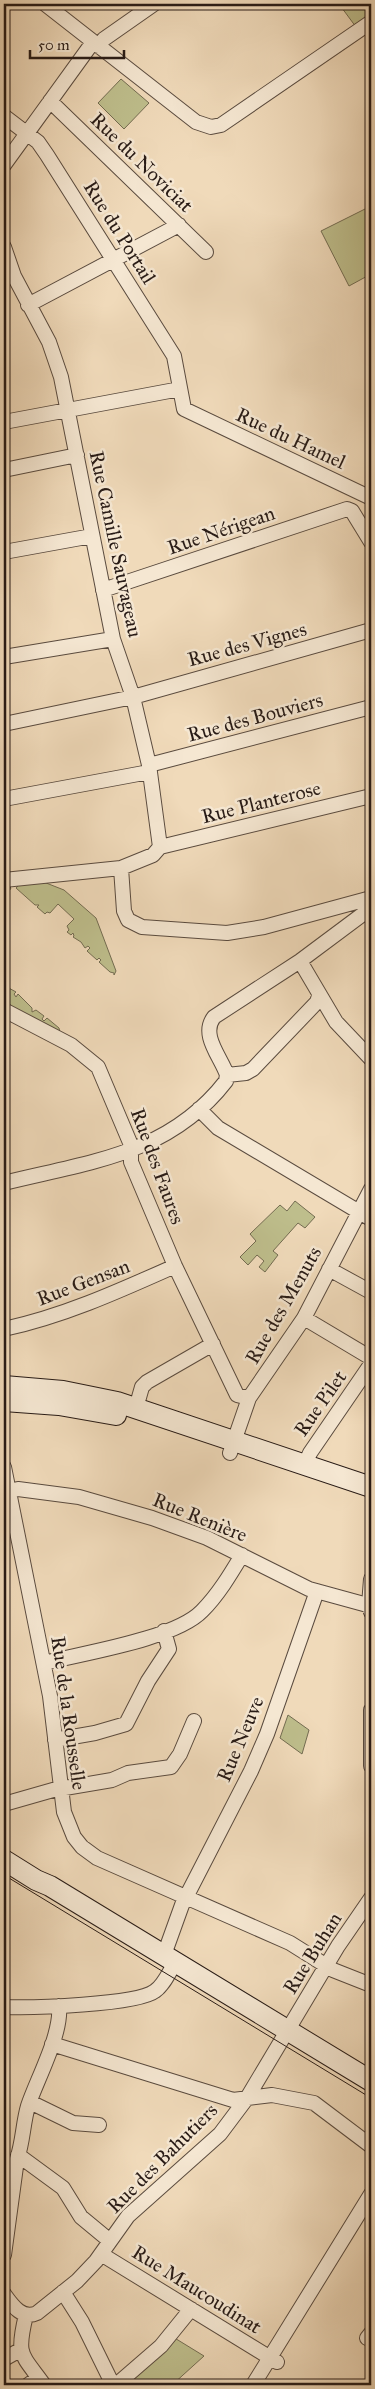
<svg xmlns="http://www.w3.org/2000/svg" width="375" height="2389" viewBox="0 0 375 2389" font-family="'IM FELL Great Primer',serif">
<rect width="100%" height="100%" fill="#f0daba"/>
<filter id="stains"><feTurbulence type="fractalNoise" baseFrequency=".004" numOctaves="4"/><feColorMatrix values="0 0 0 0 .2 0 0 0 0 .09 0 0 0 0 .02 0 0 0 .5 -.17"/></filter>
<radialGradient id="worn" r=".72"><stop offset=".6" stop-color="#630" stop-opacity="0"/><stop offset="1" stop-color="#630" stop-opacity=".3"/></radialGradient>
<path fill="#bebe8c" stroke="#736c51" d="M339,4H371V15L356,27Z
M121,79L149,103L124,129L98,103Z
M371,206V274L349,286L321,231Z
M41,881L64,890L96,918L116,971L114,975V973L110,972L99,962L101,960L99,958L97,960L87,951L90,948L88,946L85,948L81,942L73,937L74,936L73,933L71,935L67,932L69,930L67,926L74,919L58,904L50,913L47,912L45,914L37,907L39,905H35L16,888L18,886L15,884L9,886L11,888L8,893H4L5,885Z
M7,987L16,992L14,994L16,997L18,994L32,1008V1012L36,1010L44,1016L42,1019L44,1021L47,1018L59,1028L60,1032L4,1003V991Z
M295,1201L315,1217L305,1228L298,1223L273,1251L278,1255L265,1272L259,1267L264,1261L257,1255L248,1265L240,1257L256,1241L250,1234L280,1205L287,1211Z
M288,1715L309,1730L302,1754L280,1738Z
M173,2337L204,2356L172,2385H122Z"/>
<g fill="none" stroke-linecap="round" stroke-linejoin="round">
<defs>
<path id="street" d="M45,4L196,122L211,127L221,125L371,22
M98,46L104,39L154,4
M50,101L206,252
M4,116L38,142L47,155L174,356L184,409L371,498
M4,165L93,42
M4,247L14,276L49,342L61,377L113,639L133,697L149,765L160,847L153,855L121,868L4,880
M28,305L179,225
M4,422L180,389
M4,470L77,455
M352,511L371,542
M4,552L92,536
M103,590L347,509L352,511
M4,657L113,639
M4,724L133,697L371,630
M149,765L371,707
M4,799L149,772
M160,847L371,796
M121,868L124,911L128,920L142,927L227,933L264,927L371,898
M300,961L336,1022L371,1059
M4,1010L71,1045L98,1067L131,1145V1162L175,1266L237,1395L249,1398
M227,1075L246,1073L253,1069L317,1002L319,996
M199,1109L218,1128L371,1219
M4,1183C88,1162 169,1155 226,1081L227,1075C221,1057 200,1035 214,1017L300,961L371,908
M329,1269L371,1292
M304,1318L371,1358
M4,1329C64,1316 119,1291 175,1266
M136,1408L142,1387L147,1382L213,1344
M230,1453L249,1398L304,1318L371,1189
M304,1466L310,1453L371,1364
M4,1467L50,1696L64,1812L74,1837L82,1847L97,1858L290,1943L333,1970L371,1985
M9,1491L18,1489L79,1497L152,1518L207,1538L309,1589L371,1606
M371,1579L369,1605L371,1612
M44,1663C83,1653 175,1639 202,1611C218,1595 230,1575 242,1555
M371,1710V1766
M55,1740L95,1733L126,1724L148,1681L169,1649L164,1631
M4,1804L53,1790L112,1780L128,1773L171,1767L180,1754L194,1721
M164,1955L182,1905L251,1771L267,1734L317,1591
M4,2007C30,2008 137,2005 155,1991C164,1985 169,1972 175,1963
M52,2044L233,2100L272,2095L314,2103L371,2146
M30,2102L73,2123L99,2125
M18,2155L63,2188L81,2217L110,2241
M101,2254L277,2362
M4,2255L17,2159C23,2142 23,2123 28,2106C37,2079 62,2034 59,2006
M63,2292L82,2322L113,2385
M4,2294C12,2305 22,2320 37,2313L77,2281L96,2261L128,2216L220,2134L247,2098L338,1946L371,1898
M26,2315C16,2356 21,2353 44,2385
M367,2338L371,2333
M4,2359L20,2350
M28,2385L38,2378
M116,2385L161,2346L191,2309
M253,2385L371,2194"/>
<path id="secondary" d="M4,1386L63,1391L117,1402L371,1487
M4,1401L59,1405L116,1415
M4,1860L36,1880L50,1886L371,2081"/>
</defs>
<use href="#street" stroke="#5a4b3f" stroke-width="16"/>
<use href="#secondary" stroke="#281b16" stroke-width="22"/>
<use href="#street" stroke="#f5e7d2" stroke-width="14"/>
<use href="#secondary" stroke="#f5e7d2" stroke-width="20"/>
<path stroke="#281b16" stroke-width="1" d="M4,1875L371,2098"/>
</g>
<g text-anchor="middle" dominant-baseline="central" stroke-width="5" stroke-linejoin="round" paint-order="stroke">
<g font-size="20" fill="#281b16" stroke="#f5e7d2">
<text transform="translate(142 162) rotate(44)">Rue du Noviciat</text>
<text transform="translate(120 232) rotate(58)">Rue du Portail</text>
<text transform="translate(291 438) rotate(25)">Rue du Hamel</text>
<text transform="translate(221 530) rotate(-19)">Rue Nérigean</text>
<text transform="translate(116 544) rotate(78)">Rue Camille Sauvageau</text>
<text transform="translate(247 644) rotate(-15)">Rue des Vignes</text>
<text transform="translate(255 717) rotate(-15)">Rue des Bouviers</text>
<text transform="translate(261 802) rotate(-14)">Rue Planterose</text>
<text transform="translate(158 1166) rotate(70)">Rue des Faures</text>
<text transform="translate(83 1282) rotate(-21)">Rue Gensan</text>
<text transform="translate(283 1305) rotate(-60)">Rue des Menuts</text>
<text transform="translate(320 1403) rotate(-55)">Rue Pilet</text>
<text transform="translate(200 1517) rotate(22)">Rue Renière</text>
<text transform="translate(69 1713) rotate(82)">Rue de la Rousselle</text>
<text transform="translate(240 1739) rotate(-67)">Rue Neuve</text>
<text transform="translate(312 1953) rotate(-58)">Rue Buhan</text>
<text transform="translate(162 2158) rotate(-45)">Rue des Bahutiers</text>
<text transform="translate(197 2289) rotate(32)">Rue Maucoudinat</text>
</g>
</g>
<rect width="375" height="2389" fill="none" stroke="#f0daba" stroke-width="20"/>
<rect x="5" y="5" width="365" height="2379" fill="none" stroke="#281b16" stroke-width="2.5"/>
<rect x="10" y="10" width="355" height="2369" fill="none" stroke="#281b16"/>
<path d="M30 50v8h94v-8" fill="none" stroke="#281b16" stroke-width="2.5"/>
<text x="38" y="50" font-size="15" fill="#281b16" stroke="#f5e7d2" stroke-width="4" paint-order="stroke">50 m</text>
<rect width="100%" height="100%" filter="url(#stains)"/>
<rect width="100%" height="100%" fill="url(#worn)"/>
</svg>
